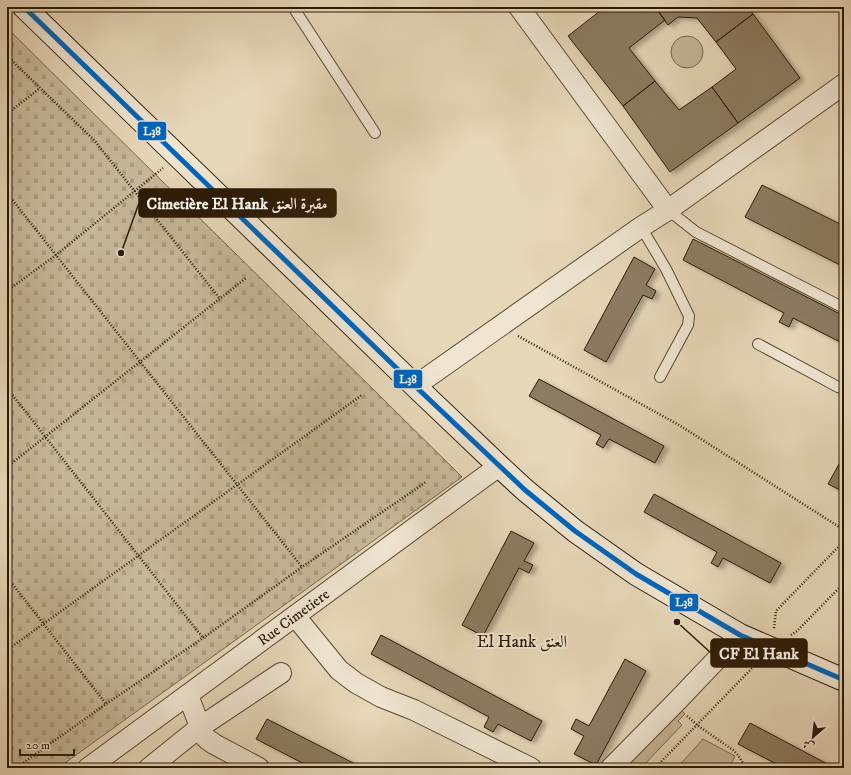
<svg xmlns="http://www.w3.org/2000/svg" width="851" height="775" viewBox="0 0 851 775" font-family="'IM FELL DW Pica',Amiri,serif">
<defs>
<pattern id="cemetery-stones" width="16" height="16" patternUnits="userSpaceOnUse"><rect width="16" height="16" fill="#c6b799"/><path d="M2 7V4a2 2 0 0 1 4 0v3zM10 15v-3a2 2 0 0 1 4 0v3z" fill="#aa9d82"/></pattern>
<filter id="shadow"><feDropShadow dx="4.5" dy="2.5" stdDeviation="2" flood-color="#0004"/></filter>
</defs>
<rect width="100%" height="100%" fill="#e6d7b8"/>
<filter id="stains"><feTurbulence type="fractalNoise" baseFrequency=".005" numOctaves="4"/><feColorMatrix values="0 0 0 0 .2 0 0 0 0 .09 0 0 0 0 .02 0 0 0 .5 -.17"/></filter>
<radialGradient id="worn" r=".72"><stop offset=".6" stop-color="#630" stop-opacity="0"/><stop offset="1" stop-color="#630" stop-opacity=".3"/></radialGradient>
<path fill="#c6b799" stroke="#78684e" d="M671 52a16 16 0 1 1 32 0a16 16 0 1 1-32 0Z
M679,708L685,714L678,721L682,725L641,768H621Z
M703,739L735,756L729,768H677Z"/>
<path fill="url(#cemetery-stones)" stroke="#78684e" d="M7,28L462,477L58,768H7Z"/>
<path fill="#8c7c62" stroke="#2b1904" filter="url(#shadow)" d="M605,7H655L665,20L629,48L655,81L623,106L568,36Z
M655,7H748L753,14L716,42L697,18L678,17L668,25Z
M753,14L800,78L738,123L712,87L736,69L716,42Z
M655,81L679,110L712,87L738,123L670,172L623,106Z
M762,185L844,226V267L745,217Z
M693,239L844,316V344L793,318L789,327L779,322L784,313L683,260Z
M634,257L655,269L646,285L656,291L652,299L643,295L606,362L584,350Z
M539,379L664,446L655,463L609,439L603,448L596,444L601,435L529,396Z
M844,455V492L828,484Z
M654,494L781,563L770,583L723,558L718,567L711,563L717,552L644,512Z
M511,531L534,543L524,561L533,565L529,573L519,568L483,636L462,625Z
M381,635L542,721L531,741L498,724L493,732L484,727L489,717L371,654Z
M625,659L646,671L596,765L574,754L584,736L571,729L576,719L589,726Z
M267,719L363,768H312L256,739Z
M750,723L835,768H784L738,744Z"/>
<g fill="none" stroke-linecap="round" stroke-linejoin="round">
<defs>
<path id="lane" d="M293,7L375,133
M668,210L696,232L844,308
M641,227L666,269L689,316L688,325L660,377
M758,344L838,387L844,389"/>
<g id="street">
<path d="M519,7L668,210"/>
<path d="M415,386L641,227L668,210L844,84"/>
<path d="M295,616L339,670L356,683L381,697L414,710L531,768"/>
<path d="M188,695L203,735L207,739L214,744L259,768"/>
<path id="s1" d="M88,768L499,466"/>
<path d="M149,768L200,727L281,673"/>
<path d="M611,768L678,700L740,635"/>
</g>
<path id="secondary" d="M24,7L415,386L499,466L525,490L575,531L636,574L740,635L844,680"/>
</defs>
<use href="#lane" stroke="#5a4831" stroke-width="12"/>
<use href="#street" stroke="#5a4831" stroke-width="22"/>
<use href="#secondary" stroke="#2b1904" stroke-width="24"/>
<path stroke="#2b1904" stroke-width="2.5" stroke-dasharray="1 2" stroke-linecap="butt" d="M7,56L94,140L220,299
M7,114L40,88
M7,193L302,567
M7,291L56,255L163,168
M518,336L679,425L844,530
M7,388L203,638
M7,467L246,278
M7,577L106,704
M774,628L776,611L844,541
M791,635L797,631L844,583
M7,650L362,395
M687,716L697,725L733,750L738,755L746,768
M16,768L106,704L203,638L302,567L426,482
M655,768L756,664"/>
<use href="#lane" stroke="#efe5d1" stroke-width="10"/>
<use href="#street" stroke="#efe5d1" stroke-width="20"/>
<use href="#secondary" stroke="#efe5d1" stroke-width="22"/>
<defs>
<path id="bus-1" d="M24,7L415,386L525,490L575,531L636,574L740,635L844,680"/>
</defs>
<use href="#bus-1" stroke="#efe5d1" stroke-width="8"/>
<use href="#bus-1" stroke="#0065bd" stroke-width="5"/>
</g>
<g text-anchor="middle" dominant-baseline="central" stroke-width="4" stroke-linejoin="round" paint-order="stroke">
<g font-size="15" fill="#2b1904" stroke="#efe5d1">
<text stroke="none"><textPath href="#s1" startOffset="255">Rue Cimetiere</textPath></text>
</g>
<g font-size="17" fill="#2b1904" stroke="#efe5d1">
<text x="522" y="642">El Hank العنق</text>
</g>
</g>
<path fill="none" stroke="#2b1904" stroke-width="1.5" d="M121 253L139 203M677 622L711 653"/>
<g fill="#2b1904" stroke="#efe5d1" stroke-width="1.5">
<circle cx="121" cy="253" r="4"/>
<circle cx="677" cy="622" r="4"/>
</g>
<g fill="#2b1904" stroke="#2b1904" stroke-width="1.5">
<rect x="139" y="189" width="197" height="28" rx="4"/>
<rect x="711" y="639" width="96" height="28" rx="4"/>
</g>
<g font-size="16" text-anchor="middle" font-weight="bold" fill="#fff">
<text x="237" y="209">Cimetière El Hank مقبرة العنق</text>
<text x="759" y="659">CF El Hank</text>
</g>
<g stroke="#efe5d1" stroke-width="1.5">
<rect x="137" y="121" width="30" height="20" rx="4" fill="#0065bd"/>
<rect x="393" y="369" width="30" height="20" rx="4" fill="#0065bd"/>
<rect x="669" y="593" width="30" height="19" rx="4" fill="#0065bd"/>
</g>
<g font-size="11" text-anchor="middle" font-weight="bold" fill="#fff">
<text x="152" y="135">L38</text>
<text x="408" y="383">L38</text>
<text x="684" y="606">L38</text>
</g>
<rect width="851" height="775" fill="none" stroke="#e6d7b8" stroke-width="24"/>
<rect x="8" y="8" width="835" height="759" fill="none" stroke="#2b1904" stroke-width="2"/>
<rect x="12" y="12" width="827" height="751" fill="none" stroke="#2b1904"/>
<g transform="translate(813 737) rotate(208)" stroke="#efe5d1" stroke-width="3" paint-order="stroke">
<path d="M0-3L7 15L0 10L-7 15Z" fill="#2b1904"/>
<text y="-6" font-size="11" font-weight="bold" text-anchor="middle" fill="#2b1904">ش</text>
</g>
<path d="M20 749v6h54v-6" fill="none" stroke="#2b1904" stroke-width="2"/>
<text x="26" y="749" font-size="12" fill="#2b1904" stroke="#efe5d1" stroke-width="3" paint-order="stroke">20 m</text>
<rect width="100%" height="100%" filter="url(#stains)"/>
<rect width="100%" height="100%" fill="url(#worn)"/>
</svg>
